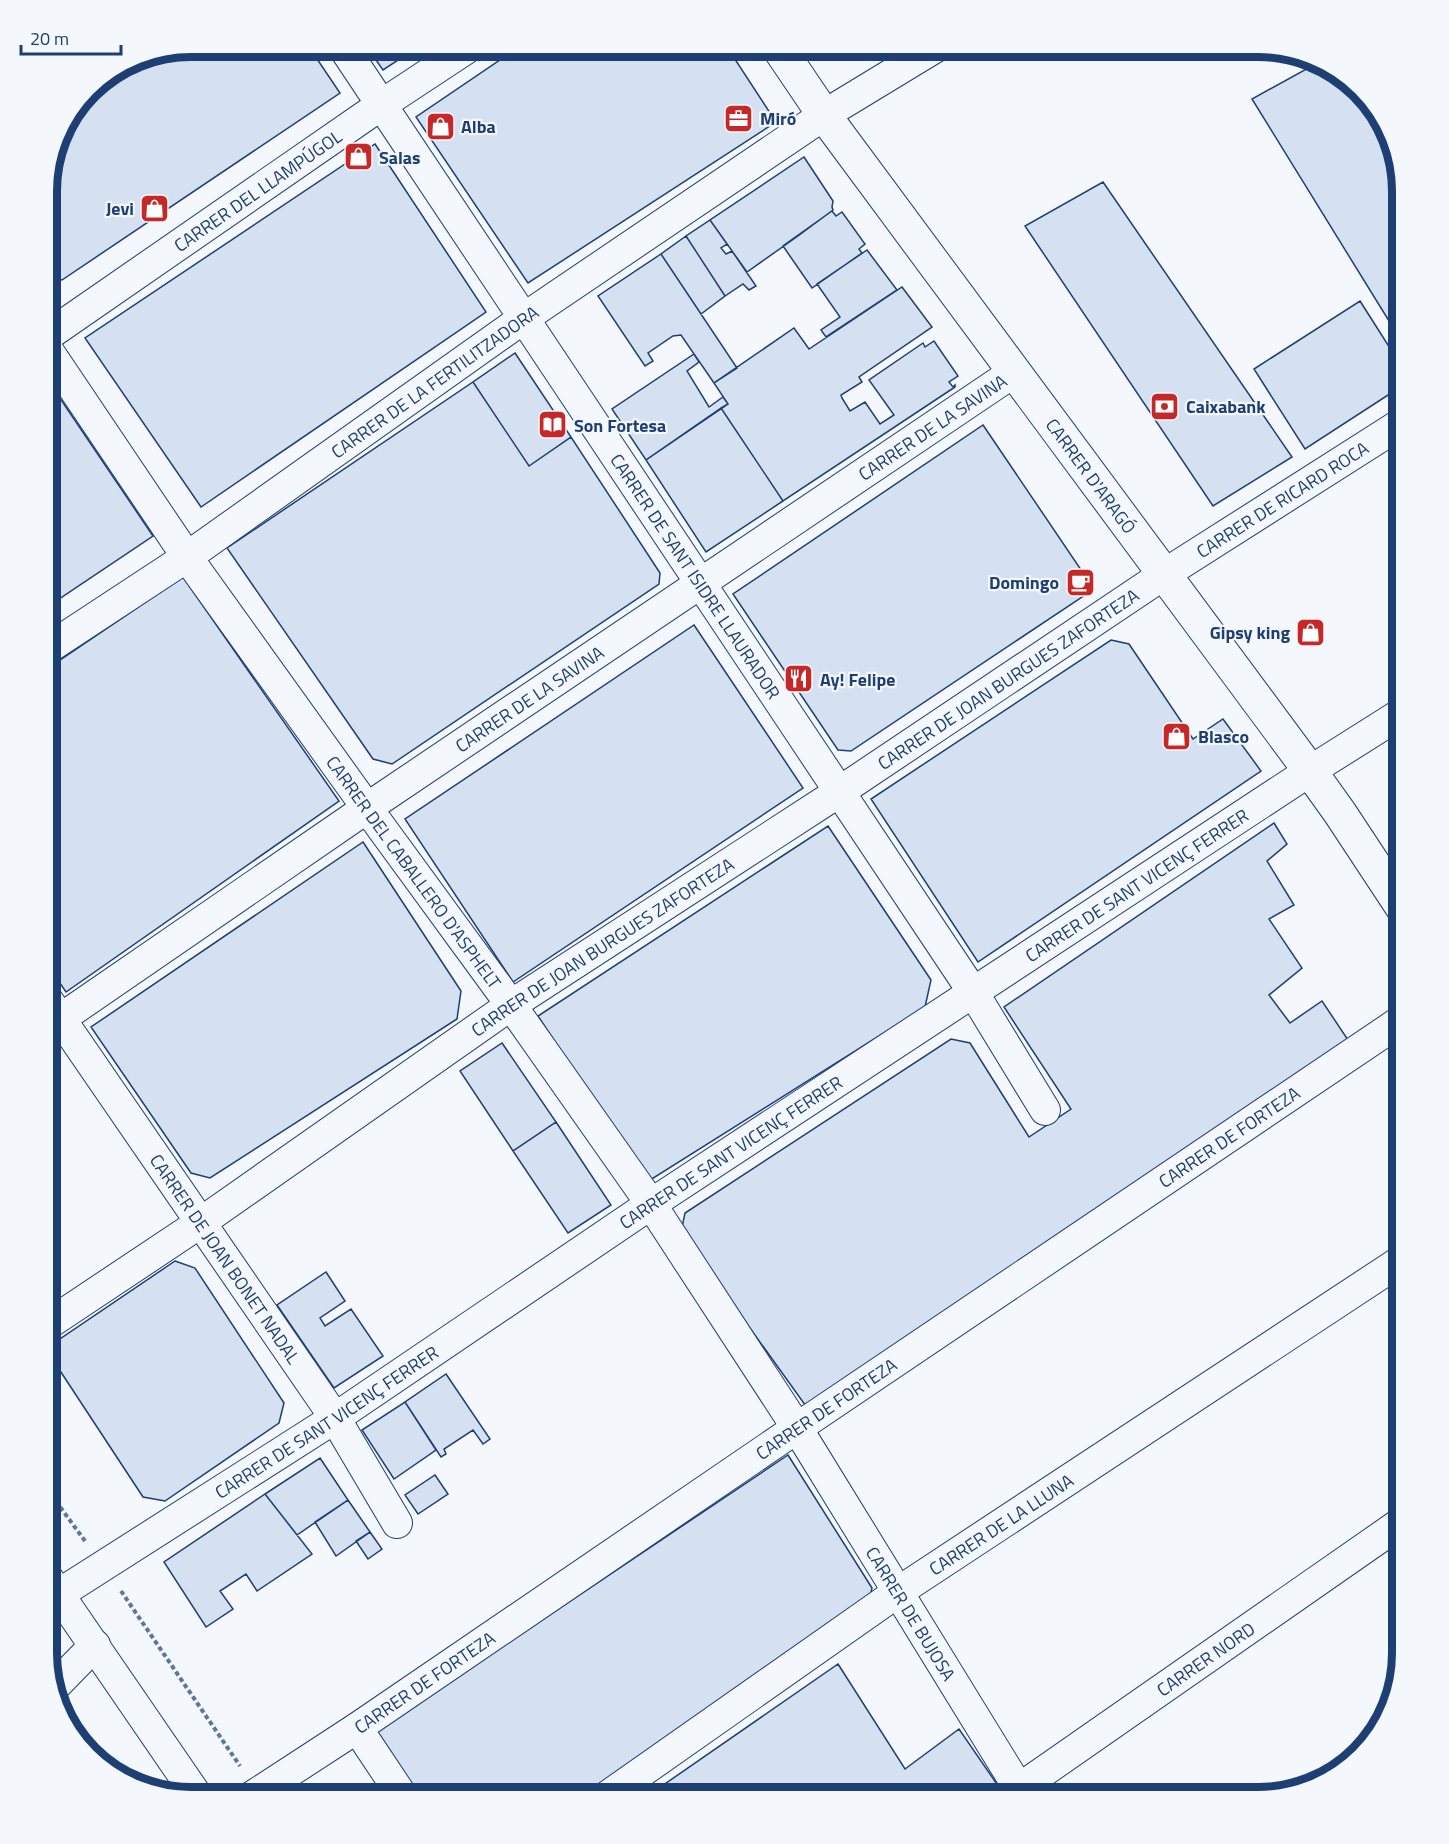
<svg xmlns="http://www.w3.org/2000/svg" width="1449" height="1844" viewBox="0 0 1449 1844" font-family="'Titillium Web',sans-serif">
<rect width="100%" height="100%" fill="#f4f7fb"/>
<path fill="#d5e0f0" stroke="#1d3f73" stroke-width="1.5" d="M190,46L309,47L340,93L62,280L47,275V181L62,127L95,82L136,57Z
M367,47H418L383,70Z
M519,47H727L776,122L528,283L416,117Z
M1319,62L1330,66L1340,75L1393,158L1402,190V342L1252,99Z
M375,144L486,312L201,507L85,338Z
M804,157L833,201L832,207L833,210L798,236L747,272L710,220Z
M1103,182L1292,457L1213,506L1025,226Z
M832,211L836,216L842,212L865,244L859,249L862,253L812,288L783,246Z
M710,220L727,244L721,248L726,254L732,251L756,286L749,290L743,284L725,296L686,236Z
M686,236L725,296L701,314L661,254Z
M867,250L897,290L826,337L821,330L840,317L817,284Z
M661,254L737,368L714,383L681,335L673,336L648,353L653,361L645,366L598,296Z
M902,287L932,327L859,377L862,382L841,395L842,398L850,411L865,402L880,424L894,415L869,380L923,343L925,347L934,341L958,376L949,382L953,387L955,385V387L783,501L721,408L728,404L714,383L794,328L809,349Z
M1360,301L1402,367V386L1305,449L1254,369Z
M515,353L571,437L529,466L473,382Z
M694,354L699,362L687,371L709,407L723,397L728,404L646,460L612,409Z
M47,379L153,536L47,607Z
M473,382L529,466L571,437L660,573L659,584L392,764L373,759L227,548Z
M721,408L783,501L706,552L646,460Z
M983,425L1094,589L851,751L838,750L733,594Z
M183,577L339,801L66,992L47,964V669Z
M694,625L803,788L513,982L405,819Z
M1111,640L1129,644L1193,739L1223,719L1261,771L978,962L871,799Z
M1274,823L1287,844L1267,861L1294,905L1269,919L1302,968L1269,995L1290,1023L1322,1001L1352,1046L808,1409L681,1232L685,1213L951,1039L970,1043L1029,1137L1071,1109L1004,1007Z
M828,826L931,980L925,1007L647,1182L538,1016Z
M363,842L461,991L457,1019L210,1178L191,1173L91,1027Z
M502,1043L556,1122L513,1151L460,1071Z
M556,1122L611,1205L568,1233L513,1151Z
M175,1261L195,1268L284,1403L279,1423L165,1501L143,1497L53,1360L57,1341Z
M326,1272L345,1301L320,1318L325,1326L351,1309L383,1356L334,1388L277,1305Z
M446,1374L490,1439L483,1444L473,1430L444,1449L446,1454L441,1457L405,1402Z
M405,1402L436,1450L394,1479L362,1430Z
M788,1455L872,1588L868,1606L587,1797H420L375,1732Z
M320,1458L348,1500L297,1535L265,1494Z
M435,1475L448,1494L418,1514L405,1495Z
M265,1494L312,1554L257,1591L246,1574L220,1591L233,1609L206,1627L164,1562Z
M348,1500L370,1532L336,1556L315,1522Z
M370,1532L382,1549L368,1559L356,1541Z
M838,1664L905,1769L959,1729L1001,1790L990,1797H646Z"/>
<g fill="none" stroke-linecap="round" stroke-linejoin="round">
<defs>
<g id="street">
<path id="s1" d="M343,47L973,992L1045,1110"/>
<path id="s2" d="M47,336L381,105L469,47"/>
<path id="s3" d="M47,349L187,557L367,808L511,1005L651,1204L797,1428L1024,1797"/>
<path id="s4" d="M47,649L187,557L524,318L824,115L936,47"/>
<path id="s5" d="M47,999L335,1418L397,1523"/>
<path id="s6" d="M47,1028L367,808L1014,372"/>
<path id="s7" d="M47,1325L200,1223L511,1005L839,792L1163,575L1402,423"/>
<path d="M47,1577L198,1797"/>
<path id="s8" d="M59,1594L335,1418L651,1204L1310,771L1402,713"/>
<path d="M56,1685L95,1645"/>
<path d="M357,1728L403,1797"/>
<path id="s9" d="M251,1797L357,1728L797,1428L1402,1020"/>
<path id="s10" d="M606,1797L898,1592L1402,1260"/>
<path id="s11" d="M1007,1797L1402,1522"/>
</g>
<g id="secondary">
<path id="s12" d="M778,47L824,115L1310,771L1340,813L1402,907"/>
</g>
</defs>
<use href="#street" stroke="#1d3f73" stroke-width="32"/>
<use href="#secondary" stroke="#1d3f73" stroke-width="35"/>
<path stroke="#5e769c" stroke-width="4" stroke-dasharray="4.5 3" stroke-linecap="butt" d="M47,1489L85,1541
M121,1591L240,1766"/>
<use href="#street" stroke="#f4f7fb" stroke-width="30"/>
<use href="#secondary" stroke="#f4f7fb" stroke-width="33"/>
</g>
<defs>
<symbol id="office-square" viewBox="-11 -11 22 22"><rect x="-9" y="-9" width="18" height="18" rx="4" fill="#c62828" stroke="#f4f7fb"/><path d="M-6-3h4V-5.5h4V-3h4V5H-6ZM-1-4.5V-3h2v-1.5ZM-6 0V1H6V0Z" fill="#fff"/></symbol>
<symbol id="shop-square" viewBox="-11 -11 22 22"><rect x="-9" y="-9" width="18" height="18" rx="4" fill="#c62828" stroke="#f4f7fb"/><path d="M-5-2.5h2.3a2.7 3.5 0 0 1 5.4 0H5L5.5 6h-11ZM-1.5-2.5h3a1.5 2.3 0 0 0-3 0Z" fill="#fff"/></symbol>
<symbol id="bank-square" viewBox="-11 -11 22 22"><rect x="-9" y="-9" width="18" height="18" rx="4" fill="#c62828" stroke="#f4f7fb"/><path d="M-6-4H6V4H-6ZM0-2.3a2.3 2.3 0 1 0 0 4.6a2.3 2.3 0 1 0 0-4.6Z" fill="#fff"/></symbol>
<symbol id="library-square" viewBox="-11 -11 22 22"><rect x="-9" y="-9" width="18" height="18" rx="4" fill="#c62828" stroke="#f4f7fb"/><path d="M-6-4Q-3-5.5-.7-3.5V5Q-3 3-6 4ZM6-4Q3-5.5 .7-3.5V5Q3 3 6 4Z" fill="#fff"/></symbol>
<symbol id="cafe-square" viewBox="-11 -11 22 22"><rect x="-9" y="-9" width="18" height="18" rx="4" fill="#c62828" stroke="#f4f7fb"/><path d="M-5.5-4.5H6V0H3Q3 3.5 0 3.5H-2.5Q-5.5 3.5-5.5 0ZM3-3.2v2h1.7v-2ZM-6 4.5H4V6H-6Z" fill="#fff"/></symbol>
<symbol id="restaurant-square" viewBox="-11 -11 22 22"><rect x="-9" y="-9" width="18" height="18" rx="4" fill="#c62828" stroke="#f4f7fb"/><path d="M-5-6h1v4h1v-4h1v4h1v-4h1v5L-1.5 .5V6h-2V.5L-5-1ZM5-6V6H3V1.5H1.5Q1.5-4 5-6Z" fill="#fff"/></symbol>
</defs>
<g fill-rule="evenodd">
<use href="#office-square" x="722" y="102" width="33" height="33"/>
<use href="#shop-square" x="424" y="110" width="33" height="33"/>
<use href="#shop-square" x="342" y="140" width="33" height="33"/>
<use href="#shop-square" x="138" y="192" width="33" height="33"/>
<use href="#bank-square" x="1148" y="390" width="33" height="33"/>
<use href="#library-square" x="536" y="408" width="33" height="33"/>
<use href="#cafe-square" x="1064" y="566" width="33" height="33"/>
<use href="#shop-square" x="1294" y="616" width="33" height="33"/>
<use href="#restaurant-square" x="782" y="662" width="33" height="33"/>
<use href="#shop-square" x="1160" y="720" width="33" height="33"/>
</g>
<g text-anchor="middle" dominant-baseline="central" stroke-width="4.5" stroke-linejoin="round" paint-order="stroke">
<g font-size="18" font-weight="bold" fill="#1d3f73" stroke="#f4f7fb" text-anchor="start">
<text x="760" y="118">Miró</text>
<text x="461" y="126">Alba</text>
<text x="379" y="157">Salas</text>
<text x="134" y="208" text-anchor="end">Jevi</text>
<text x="1186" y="406">Caixabank</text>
<text x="574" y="425">Son Fortesa</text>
<text x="1059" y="582" text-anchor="end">Domingo</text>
<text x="1290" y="632" text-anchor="end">Gipsy king</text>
<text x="820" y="679">Ay! Felipe</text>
<text x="1198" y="736">Blasco</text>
</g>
<g font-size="18" fill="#1d3f73" stroke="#f4f7fb">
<text stroke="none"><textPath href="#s2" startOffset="256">CARRER DEL LLAMPÚGOL</textPath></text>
<text stroke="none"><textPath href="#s4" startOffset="471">CARRER DE LA FERTILITZADORA</textPath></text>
<text stroke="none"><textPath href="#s6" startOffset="1070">CARRER DE LA SAVINA</textPath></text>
<text stroke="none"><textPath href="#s12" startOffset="531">CARRER D'ARAGÓ</textPath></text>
<text stroke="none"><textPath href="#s7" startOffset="1486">CARRER DE RICARD ROCA</textPath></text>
<text stroke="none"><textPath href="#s1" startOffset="636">CARRER DE SANT ISIDRE LLAURADOR</textPath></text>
<text stroke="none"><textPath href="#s7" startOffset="1158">CARRER DE JOAN BURGUES ZAFORTEZA</textPath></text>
<text stroke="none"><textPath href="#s6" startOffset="584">CARRER DE LA SAVINA</textPath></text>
<text stroke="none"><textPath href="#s3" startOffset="639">CARRER DEL CABALLERO D'ASPHELT</textPath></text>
<text stroke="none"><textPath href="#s8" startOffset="1290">CARRER DE SANT VICENÇ FERRER</textPath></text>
<text stroke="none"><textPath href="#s7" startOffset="672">CARRER DE JOAN BURGUES ZAFORTEZA</textPath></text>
<text stroke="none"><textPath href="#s9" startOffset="1180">CARRER DE FORTEZA</textPath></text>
<text stroke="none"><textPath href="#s8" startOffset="804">CARRER DE SANT VICENÇ FERRER</textPath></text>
<text stroke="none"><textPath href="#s5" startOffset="315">CARRER DE JOAN BONET NADAL</textPath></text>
<text stroke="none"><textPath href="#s9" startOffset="694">CARRER DE FORTEZA</textPath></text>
<text stroke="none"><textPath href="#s8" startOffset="318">CARRER DE SANT VICENÇ FERRER</textPath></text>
<text stroke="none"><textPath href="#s10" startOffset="480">CARRER DE LA LLUNA</textPath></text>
<text stroke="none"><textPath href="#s3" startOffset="1532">CARRER DE BUJOSA</textPath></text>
<text stroke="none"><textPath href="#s11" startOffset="242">CARRER NORD</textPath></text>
<text stroke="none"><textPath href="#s9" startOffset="208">CARRER DE FORTEZA</textPath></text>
</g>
</g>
<path d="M0 0H1449V1844H0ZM191 57H1258A134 134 0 0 1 1392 191V1653A134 134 0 0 1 1258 1787H191A134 134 0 0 1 57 1653V191A134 134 0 0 1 191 57Z" fill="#f4f7fb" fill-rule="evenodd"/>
<path fill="none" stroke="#1d3f73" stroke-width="8" d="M191 57H1258A134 134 0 0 1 1392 191V1653A134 134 0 0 1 1258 1787H191A134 134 0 0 1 57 1653V191A134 134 0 0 1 191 57Z"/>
<path d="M21 45v9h100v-9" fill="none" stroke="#1d3f73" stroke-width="3"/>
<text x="30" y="45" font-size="18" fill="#1d3f73" stroke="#f4f7fb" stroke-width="4.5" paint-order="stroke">20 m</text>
</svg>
